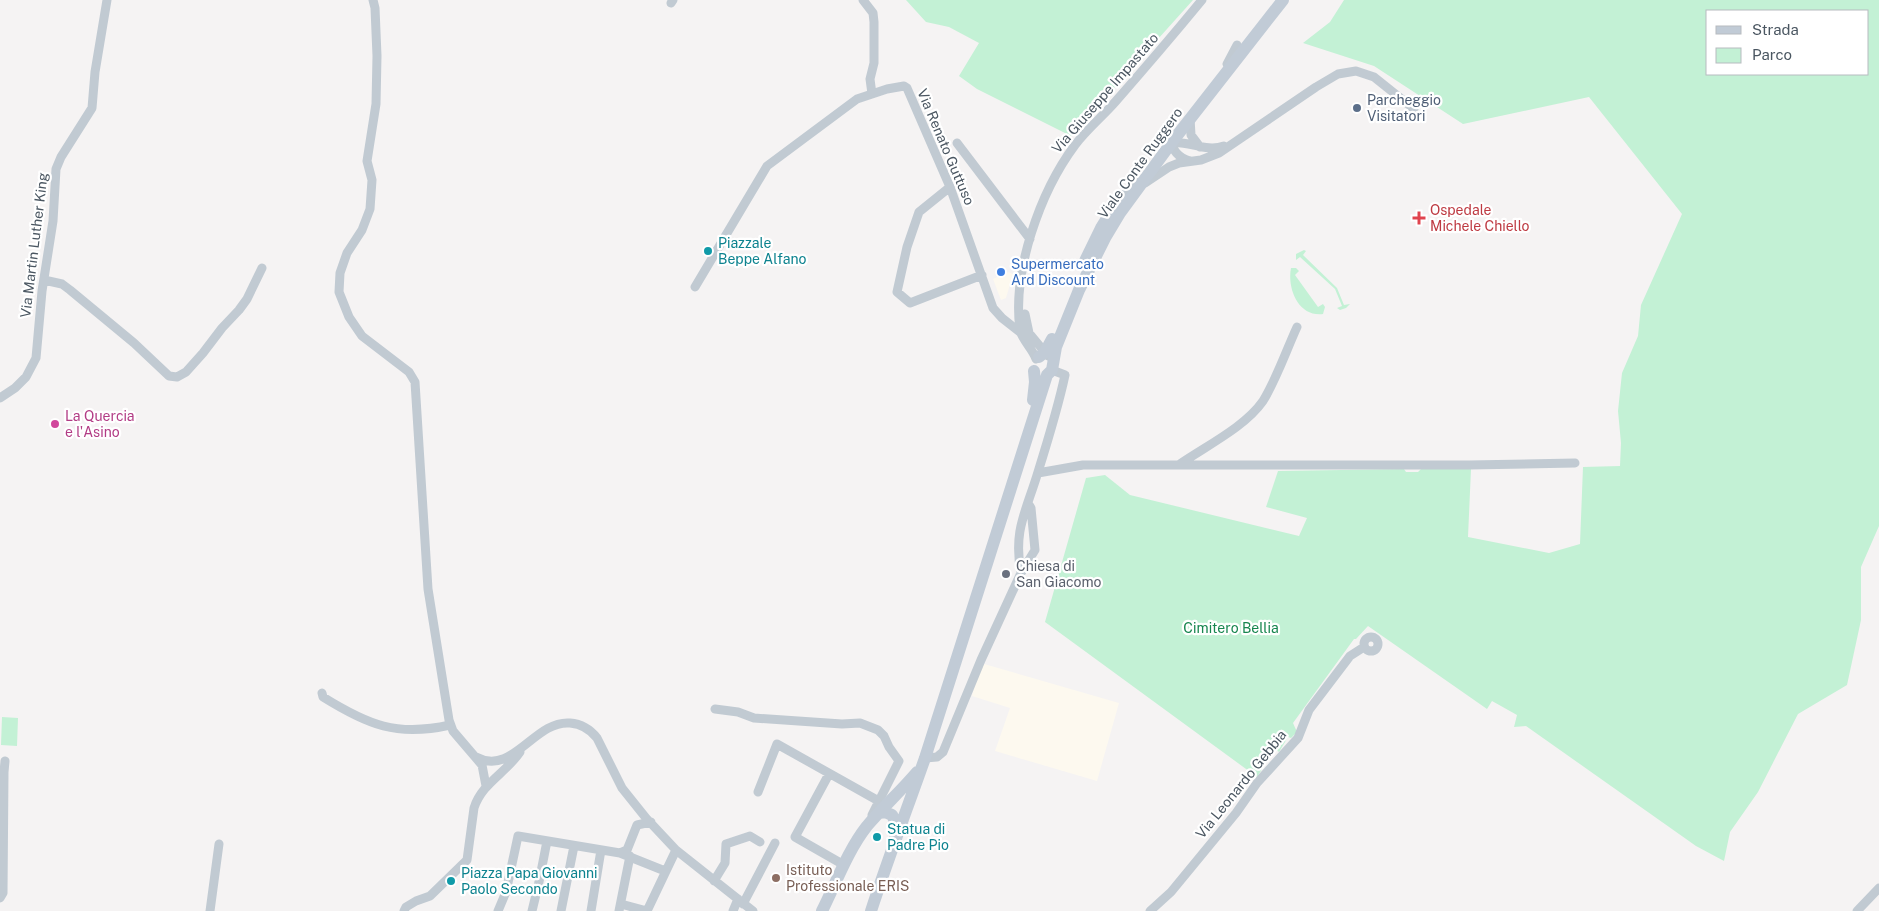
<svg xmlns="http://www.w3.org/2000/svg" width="1879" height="911" viewBox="0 0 1879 911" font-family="'Public Sans',sans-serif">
<rect width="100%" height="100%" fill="#f5f3f3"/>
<path fill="#fdf9ef" d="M1008,272L1013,274L1006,298L1001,300L993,279Z
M984,664L1119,703L1097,781L995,751L1010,708L972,696L976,681Z"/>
<path fill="#c3f1d5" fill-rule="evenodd" d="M906,0H1193L1071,136L977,89L959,76L979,43L949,27L926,22Z
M1344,0H1879V526L1861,567V620L1847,685L1798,714L1758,792L1730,832L1724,861L1696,846L1526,726L1514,727L1517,715L1492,701L1487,709L1368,626L1356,639H1354L1293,723L1297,732L1291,738L1288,737L1279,752L1275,749L1257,777L1045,622L1086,478L1105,475L1130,495L1299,536L1307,518L1266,507L1278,471L1404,469L1406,472H1418L1421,469H1471L1468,537L1549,553L1580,544L1583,467L1620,466L1621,443L1618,411L1622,373L1638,336L1641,305L1682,214L1589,97L1463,124L1374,66L1303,43L1330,22ZM1708,11H1868V74H1708Z
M1304,250L1306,251L1303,255L1337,288L1344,305L1350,304L1346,308L1340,310L1337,308L1342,306L1335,289L1300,257L1296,260V254Z
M1291,268H1296L1299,271L1295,275L1318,307L1323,304L1325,307L1323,314C1298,317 1287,288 1291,268Z
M2,717L18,718L17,746L1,745Z"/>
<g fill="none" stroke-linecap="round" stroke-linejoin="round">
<path stroke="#c1cad2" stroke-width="9" d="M373,0L375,8L377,56L376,104L367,161L372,180L370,209L362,230L347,253L340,273L339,292L349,317L362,336L409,372L415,382L428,589L449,720L453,731L482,765L486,786
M863,0L873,13L874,22V63L870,79L872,94
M671,3L673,0
M1227,64L1237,45
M1190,118L1191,135L1200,147
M1172,139C1171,150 1179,158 1190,161
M957,143L1030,239
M1169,143C1187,139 1205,153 1224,146
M1145,183L1169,167L1179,163L1201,160L1219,153L1316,87L1338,74L1356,71L1374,77L1414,109
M950,187L919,212L907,247L897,292L910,303L982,275
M1121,197L1138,180
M44,280L62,284L70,290L134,343L169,376L177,377L186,372L203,353L222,328L239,310L247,299L262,268
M695,287L767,166L857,99L887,89L904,86L907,88L950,187L993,308L1002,318L1021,333
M1025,314L1029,333L1048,356
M1036,359C1033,349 1022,340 1020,330C1012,271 1040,192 1075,145C1087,129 1103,116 1116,101C1145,68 1174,34 1202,0
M0,398L15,388L26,377L36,358L42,291L53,221L56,169L61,157L92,108L95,72L107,0
M1180,464C1206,446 1245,427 1263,401C1277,378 1286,351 1297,327
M1038,473L1083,465H1469L1575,463
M1021,573C1013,530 1026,512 1038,472C1048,440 1058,408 1065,375L1052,370
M1364 644a7 7 0 1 1 14 0a7 7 0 1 1-14 0Z
M322,693L323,697C368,725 397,737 450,725
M715,709L738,712L754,718L842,724L860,723L878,730L884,736L889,747L899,761L872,815
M476,757C513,777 534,720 570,723C582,724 590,729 597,738L622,788L646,818L676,850L753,911
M925,758L937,757L943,752L981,660L1021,573L1035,550L1031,508L1028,503
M829,774L795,837L844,865
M758,792L777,744L884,804
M620,853L627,850L637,825L651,822
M714,881L725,863L726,844L750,836L760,842
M0,898L3,893L4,772L5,761
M621,904L647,911L676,850
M743,904L775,843
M210,911L219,844
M404,911L406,907L416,901L430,896L467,860L474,808C482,783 506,773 520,752
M498,911L506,892L518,836L620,853L665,871
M532,911L539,882L547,841
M561,911L574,846
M591,911L601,850
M619,911L630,856
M733,911L738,899
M1150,911L1171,892L1236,813L1257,783L1298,738L1309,710L1350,656L1364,647
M1857,911L1879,888"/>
<path stroke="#c1cbd6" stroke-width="12" d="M1084,263L1101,228L1111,212
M1039,357L1045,352L1052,339
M1033,400L1035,382L1034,371
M879,813L885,812L892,815L894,819L895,835
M822,911C836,883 848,850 867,826C883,807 901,791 917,772
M871,911C888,859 907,809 925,758L1047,375L1052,370L1056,347L1079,290L1105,238L1120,213L1172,142L1283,0"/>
</g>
<circle fill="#5c6f8a" stroke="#fff" stroke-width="2" cx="1357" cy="108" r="5"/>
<path fill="#e0444e" stroke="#fff" stroke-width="2" d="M1416.5 210.5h5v5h5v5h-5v5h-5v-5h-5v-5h5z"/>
<g fill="#0f9aa8" stroke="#fff" stroke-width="2">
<circle cx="708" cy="251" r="5"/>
<circle cx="877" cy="837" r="5"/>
<circle cx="451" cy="881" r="5"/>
</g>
<circle fill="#3f7fe0" stroke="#fff" stroke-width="2" cx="1001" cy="272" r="5"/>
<circle fill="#d1479c" stroke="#fff" stroke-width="2" cx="55" cy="424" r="5"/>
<circle fill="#6b7280" stroke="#fff" stroke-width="2" cx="1006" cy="574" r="5"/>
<circle fill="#8d6e63" stroke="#fff" stroke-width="2" cx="776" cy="878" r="5"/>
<g text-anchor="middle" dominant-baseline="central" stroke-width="4.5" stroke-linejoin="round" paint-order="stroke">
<g font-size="14" fill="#4a5661" stroke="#fff">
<text transform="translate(1105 93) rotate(-49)">Via Giuseppe Impastato</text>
<text transform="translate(946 147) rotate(67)">Via Renato Guttuso</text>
<text transform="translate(1140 163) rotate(-54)">Viale Conte Ruggero</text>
<text transform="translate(34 245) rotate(-83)">Via Martin Luther King</text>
<text transform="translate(1241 784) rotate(-51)">Via Leonardo Gebbia</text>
</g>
<g font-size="14" fill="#4e5e75" stroke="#fff" text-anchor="start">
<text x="1367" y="100">Parcheggio<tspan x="1367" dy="16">Visitatori</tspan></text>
</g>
<g font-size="14" fill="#be3a42" stroke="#fff" text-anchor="start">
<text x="1430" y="210">Ospedale<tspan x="1430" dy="16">Michele Chiello</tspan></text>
</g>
<g font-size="14" fill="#0d838f" stroke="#fff" text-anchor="start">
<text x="718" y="243">Piazzale<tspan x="718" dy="16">Beppe Alfano</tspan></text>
<text x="887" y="829">Statua di<tspan x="887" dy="16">Padre Pio</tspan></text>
<text x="461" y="873">Piazza Papa Giovanni<tspan x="461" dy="16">Paolo Secondo</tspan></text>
</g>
<g font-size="14" fill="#366cbe" stroke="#fff" text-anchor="start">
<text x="1011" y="264">Supermercato<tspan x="1011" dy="16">Ard Discount</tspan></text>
</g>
<g font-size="14" fill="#b23c85" stroke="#fff" text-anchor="start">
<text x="65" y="416">La Quercia<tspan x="65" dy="16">e l'Asino</tspan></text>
</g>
<g font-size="14" fill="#5b616d" stroke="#fff" text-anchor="start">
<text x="1016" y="566">Chiesa di<tspan x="1016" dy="16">San Giacomo</tspan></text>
</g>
<g font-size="14" fill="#17864f" stroke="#fff">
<text x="1231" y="628">Cimitero Bellia</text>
</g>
<g font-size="14" fill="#785e54" stroke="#fff" text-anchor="start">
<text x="786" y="870">Istituto<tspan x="786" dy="16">Professionale ERIS</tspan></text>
</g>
</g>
<rect x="1706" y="10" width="162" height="65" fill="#ffffff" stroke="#b7bbc0"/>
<rect x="1716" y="26" width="25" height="8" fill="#c1cbd6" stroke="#b7bbc0"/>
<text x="1752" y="35" font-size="15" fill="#4a5661">Strada</text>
<rect x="1716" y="48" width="25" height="15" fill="#c3f1d5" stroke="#b7bbc0"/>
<text x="1752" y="60" font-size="15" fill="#4a5661">Parco</text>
</svg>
